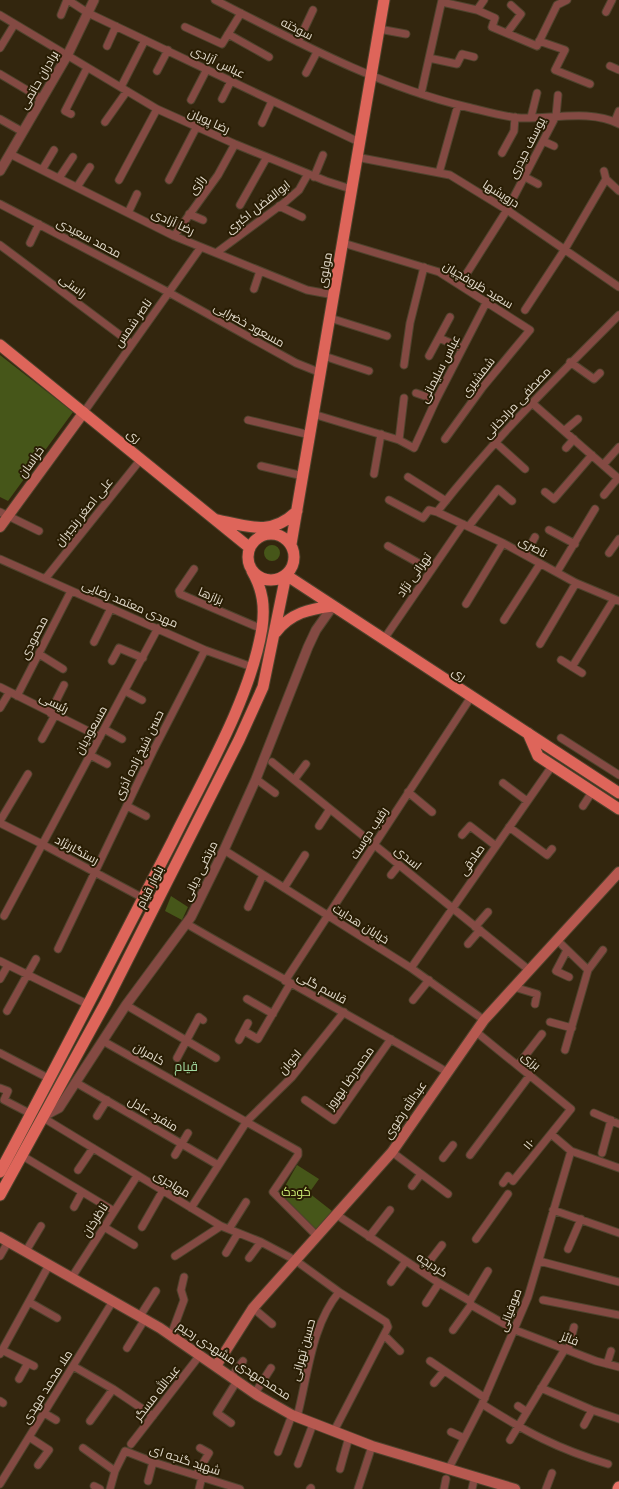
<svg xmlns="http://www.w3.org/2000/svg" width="619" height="1489" viewBox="0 0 619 1489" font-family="'Varela Round',Cairo,sans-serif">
<rect width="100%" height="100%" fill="#33260e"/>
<path fill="#465619" d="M0,355L73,412L8,501L0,497Z
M264 553a8 8 0 1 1 16 0a8 8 0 1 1-16 0Z
M171,896L188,907L182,920L165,911Z
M297,1165L319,1179L309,1193L332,1211L316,1230L280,1195Z"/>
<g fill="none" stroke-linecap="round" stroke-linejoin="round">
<defs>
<path id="minor" d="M68,0L88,13L359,142
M215,0C296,41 378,86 467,107C484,111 504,117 521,118C551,119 592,109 619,124
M442,2L477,10L495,18L492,27L537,46L557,5L567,0
M477,10L484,0
M606,12L612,0
M0,15L157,109L235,144L326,181L351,189
M61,15L67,0
M185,27L222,44L241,13
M379,29L406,34
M507,33L521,14L511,5
M228,34L269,57
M539,41L565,50L555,70L590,84
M298,42L313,10
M107,46L116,26
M0,48L14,25
M429,58L457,64L462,54L474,57
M610,66L619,70
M157,71L168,50
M306,73L317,52
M0,74L42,99
M121,87L145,40
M421,94L442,0
M222,99L231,81
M191,100L207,69
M71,114L65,111L87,68
M531,117L537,93
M0,119L23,132
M615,121L619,111
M105,122L127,91
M262,123L272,101
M543,141L554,146
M502,153L514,131L515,117
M10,154L174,236L307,290L334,295
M356,157L450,175L507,210L619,287
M42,170L54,150
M604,171L606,179L619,191
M439,173L458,105
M314,177L323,155
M525,177L538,184
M59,178L73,157
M119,180L157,109
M169,180L196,128
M77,187L90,167
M0,204L168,292L296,363L321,373
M240,205L267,157
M279,206L302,217
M128,213L137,194
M189,214L203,220
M174,236L218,175L235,144
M30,243L39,224
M343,243L439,272L530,330L482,388L445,439
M0,245L132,344
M216,253L285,202L299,190L308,174
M467,273L507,210L556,116L558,95
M254,289L260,271
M525,310L565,249L606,179
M330,318L387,336
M439,338L462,348
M324,356L369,371
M429,356L450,317
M570,362L594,379L600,373
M404,365L410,323L424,267
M416,393L436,400
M532,403L619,479
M84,412L201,247
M313,414L399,440L414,448L436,400L487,301
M248,420L310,435
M564,431L578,419
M399,440L404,398
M496,443L525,469
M566,448L574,439
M603,465L619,447
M261,466L303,476
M374,474L381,434
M408,477L446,501
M545,492L554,499L592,455
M604,495L618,478
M389,500L423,518L429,510L437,512L503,543L576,583L619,601
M0,512L39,531
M437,512C492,441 556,378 619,315
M469,526L498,489L512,501
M549,530L575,544
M388,546L431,570
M609,553L619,539
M525,555L535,537
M0,559L205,650L252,667
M194,569L179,591L180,594L262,629
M557,572L595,509
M45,579L141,459
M466,604L503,543
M504,620L540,564
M384,639L463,524
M94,642L111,608
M540,644L576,583
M39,654L63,669
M561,660L582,673
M112,661L119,648L143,658
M572,667L614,599
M0,687L100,737
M125,691L142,700
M17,696L71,591
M0,708L9,693
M50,713L64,685
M104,729L122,739
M561,738L619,775
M42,739L55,715
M90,755L107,764
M272,762L529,970
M256,779L275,793
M294,780L306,764
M503,783L527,801
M408,792L432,812
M127,806L146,816
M583,806L592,792
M0,821L28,774
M0,823L42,844L143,898
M319,826L330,809
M509,827L547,855L552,849
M462,835L470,826L496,846
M224,850L411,968L484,1020
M391,875L399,865
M284,888L305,855
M248,907L263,875
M4,916L158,628
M187,924C273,974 361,1021 447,1072
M475,927L488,912
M557,940L588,970
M468,944L480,930
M58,949L153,751L205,650
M567,950L556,971L569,977
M0,961L89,1005
M411,968L552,766
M0,979L8,965
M285,981L471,697
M514,987L537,994L535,1004
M247,999L273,1014
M413,1000L429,980
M126,1005L216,1058
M7,1011L36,959
M550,1022L572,1028
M244,1031L258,1039L290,984
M475,1031L571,1109L513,1181L508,1176L503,1183
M239,1040L248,1023
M103,1041L298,1151V1155L273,1192L317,1236
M565,1050L588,970L603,950
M0,1053L50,1079
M177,1058L199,1017L203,1020
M518,1065L542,1034
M75,1082L218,1165
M0,1088L8,1091L4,1100L31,1114
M305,1100L334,1120L391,1039
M594,1113L619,1124
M97,1116L107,1100
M42,1117L221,1226L261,1242L295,1260L339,1292L386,1322L388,1327L334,1431
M551,1134L571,1151L619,1168
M392,1152L448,1194
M602,1153L611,1120
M21,1155L114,1211
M175,1155L188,1133
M470,1155L530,1075
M443,1158L453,1145
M78,1170L93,1148
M412,1186L421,1174
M74,1207L82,1192
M191,1208L247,1121L292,1077L344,1012
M553,1210L619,1233
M337,1215L439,1283L470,1301L471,1305L515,1330L596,1361L619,1367
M104,1227L134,1245
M142,1227L162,1192
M229,1229L246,1202
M369,1237L390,1210
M476,1239L508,1194
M568,1249L581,1219
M26,1251L41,1226
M226,1253L238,1233
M0,1256L8,1242
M175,1256L221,1226
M249,1258L261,1242
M539,1261L619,1282
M422,1271L442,1245
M72,1277L137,1176
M391,1282L406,1261
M543,1300L619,1315
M470,1301L488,1271
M29,1302L57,1318
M426,1303L439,1283
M253,1308L272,1324
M140,1316L156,1291
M453,1330L471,1305
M171,1335L184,1300L181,1290L184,1277
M384,1335L400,1351
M127,1348L145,1319
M2,1350L34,1366
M568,1350L574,1327
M0,1354L49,1265
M430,1361L485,1398
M607,1364L611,1351
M73,1366L113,1389L153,1416
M231,1377L243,1361
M19,1379L28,1363
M434,1383L444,1371
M541,1388L592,1410L619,1419
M255,1393L271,1368
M0,1401L3,1403
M482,1404C526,1432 558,1449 608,1464
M518,1406L527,1412
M44,1413L56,1420
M297,1417C308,1376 311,1326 339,1292
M90,1421L113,1389
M231,1423L217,1413L237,1381
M584,1425L592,1410
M451,1432L464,1438
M29,1437L49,1450L38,1465
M510,1440L565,1349
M131,1444L200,1355
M83,1448L115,1471
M278,1452L292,1415
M298,1464L313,1424
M449,1468L482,1404L528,1297L571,1151
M340,1469L349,1437
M196,1475L209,1453L200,1448
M148,1481L153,1462
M0,1484L113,1301
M94,1486L100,1489
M110,1489L115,1471L125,1451L153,1462L240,1489
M199,1489L202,1477
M310,1489L311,1488
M358,1489L372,1446
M444,1489L446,1479
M472,1489L475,1476
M546,1489L552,1473"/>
<path id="tertiary" d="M0,171L67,56L94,0
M42,1117L59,1108L126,1005L191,917L224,850L256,779L308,647L316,630L333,606"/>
<path id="secondary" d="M0,527L84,412
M0,1237L160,1328L257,1395L292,1415L372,1446L515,1489
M216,1366L253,1308L392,1152L484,1020L619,872"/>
<path id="primary" d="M0,345L250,548
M218,520C249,527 272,536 297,511
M248 557a23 23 0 1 1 46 0a23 23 0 1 1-46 0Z
M291,544L384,0
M286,575L619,793
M276,632C291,613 309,609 333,606
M528,733L538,756L619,809
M0,1172C59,1062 116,951 173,840C204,777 251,697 262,628C265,607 263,590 252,571
M0,1195L106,1002L239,740L263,687L286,575"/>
<path id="trunk" d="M618,1489L619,1487"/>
</defs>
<use href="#minor" stroke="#4f432d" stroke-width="9"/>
<use href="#tertiary" stroke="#4f432d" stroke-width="11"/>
<use href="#secondary" stroke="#4f432d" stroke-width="12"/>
<use href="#primary" stroke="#4f432d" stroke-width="13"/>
<use href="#trunk" stroke="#4f432d" stroke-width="13"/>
<use href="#minor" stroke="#844a43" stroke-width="7"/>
<use href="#tertiary" stroke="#844a43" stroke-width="9"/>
<use href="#secondary" stroke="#b75950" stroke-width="10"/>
<use href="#primary" stroke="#de655a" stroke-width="11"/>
<use href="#trunk" stroke="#e87166" stroke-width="11"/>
</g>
<g text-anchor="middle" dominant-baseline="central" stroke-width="4" stroke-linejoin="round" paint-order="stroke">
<g font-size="12" fill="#e4dccd" stroke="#291d04">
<text transform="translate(297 29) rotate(27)">سوخته</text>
<text transform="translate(218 62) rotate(26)">عباس آزادی</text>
<text transform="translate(39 80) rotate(-60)">برادران حاتمی</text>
<text transform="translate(209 121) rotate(24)">رضا پویان</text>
<text transform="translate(527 148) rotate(-63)">یوسف حیدری</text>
<text transform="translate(197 185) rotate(-54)">رازی</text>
<text transform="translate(501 194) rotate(32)">درویشها</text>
<text transform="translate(258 207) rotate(-38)">ابوالفضل اکبری</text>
<text transform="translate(173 222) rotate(25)">رضا آزادی</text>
<text transform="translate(89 238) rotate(28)">محمد سعیدی</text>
<text transform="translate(325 270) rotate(-80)">مولوی</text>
<text transform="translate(478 285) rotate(31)">سعید ظروفچیان</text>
<text transform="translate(73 286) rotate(37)">راستی</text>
<text transform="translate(133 323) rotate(-55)">ناصر شمس</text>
<text transform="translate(249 325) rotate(29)">مسعود خضرایی</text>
<text transform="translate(440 369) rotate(-63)">عباس سلیمانی</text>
<text transform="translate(478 377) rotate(-52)">شمشیری</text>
<text transform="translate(517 403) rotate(-47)">مصطفی مرادخانی</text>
<text transform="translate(134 436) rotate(39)">ری</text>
<text transform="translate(31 462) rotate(-54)">خراسان</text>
<text transform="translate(84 512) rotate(-51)">علی اصغر رنجبران</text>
<text transform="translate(533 547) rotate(29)">ناصری</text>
<text transform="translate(414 575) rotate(-55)">تهرانی نژاد</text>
<text transform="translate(211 596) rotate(23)">بزازها</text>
<text transform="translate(130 604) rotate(23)">مهدی معتمد رضایی</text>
<text transform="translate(34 638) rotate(-63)">محمودی</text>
<text transform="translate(459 674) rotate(34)">ری</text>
<text transform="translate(54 703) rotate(26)">رئیسی</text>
<text transform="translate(91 730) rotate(-61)">مسعودیان</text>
<text transform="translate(139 755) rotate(-64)">حسن شیخ زاده آذری</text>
<text transform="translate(369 833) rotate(-57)">رقیب دوست</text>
<text transform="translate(77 850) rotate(28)">رستگارنژاد</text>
<text transform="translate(408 858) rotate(39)">اسدی</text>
<text transform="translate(472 860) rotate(-55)">صادقی</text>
<text transform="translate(200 871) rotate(-64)">مرتضی دیانی</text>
<text transform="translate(150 887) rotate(-63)">بلوار قیام</text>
<text transform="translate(361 924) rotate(32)">خیابان‌ هدایت</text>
<text transform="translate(322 988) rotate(28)">قاسم گلی</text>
<text transform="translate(149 1054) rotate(29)">کامران</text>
<text transform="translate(531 1061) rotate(39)">برزی</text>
<text transform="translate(290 1062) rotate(-49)">اخوان</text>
<text transform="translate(350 1078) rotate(-55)">محمدرضا بهروز</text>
<text transform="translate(405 1110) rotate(-56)">عبدالله رضوی</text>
<text transform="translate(153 1114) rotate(31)">منفرد عادل</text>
<text transform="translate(529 1144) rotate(-51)">۱۱۰</text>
<text transform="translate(172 1184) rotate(31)">مهاجری</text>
<text transform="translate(95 1220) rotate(-57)">ناظرخان</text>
<text transform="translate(432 1265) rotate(33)">کردبچه</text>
<text transform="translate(510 1310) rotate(-69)">صوفیانی</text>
<text transform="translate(570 1339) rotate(21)">فائز</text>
<text transform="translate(303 1350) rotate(-75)">حسین تهرانی</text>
<text transform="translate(234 1361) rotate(33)">محمدمهدی مشهدی رحیم</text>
<text transform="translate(47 1387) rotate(-58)">ملا محمد مهدی</text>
<text transform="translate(157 1393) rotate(-52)">عبدالله مسگر</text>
<text transform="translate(185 1460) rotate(18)">شهید گنجه ای</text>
</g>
<g font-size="12" fill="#caeb74" stroke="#291d04">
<text x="296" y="1192">کودک</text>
</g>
<g font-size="13" fill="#a1dba1" stroke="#291d04">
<text x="186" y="1067">قیام</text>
</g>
</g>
</svg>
